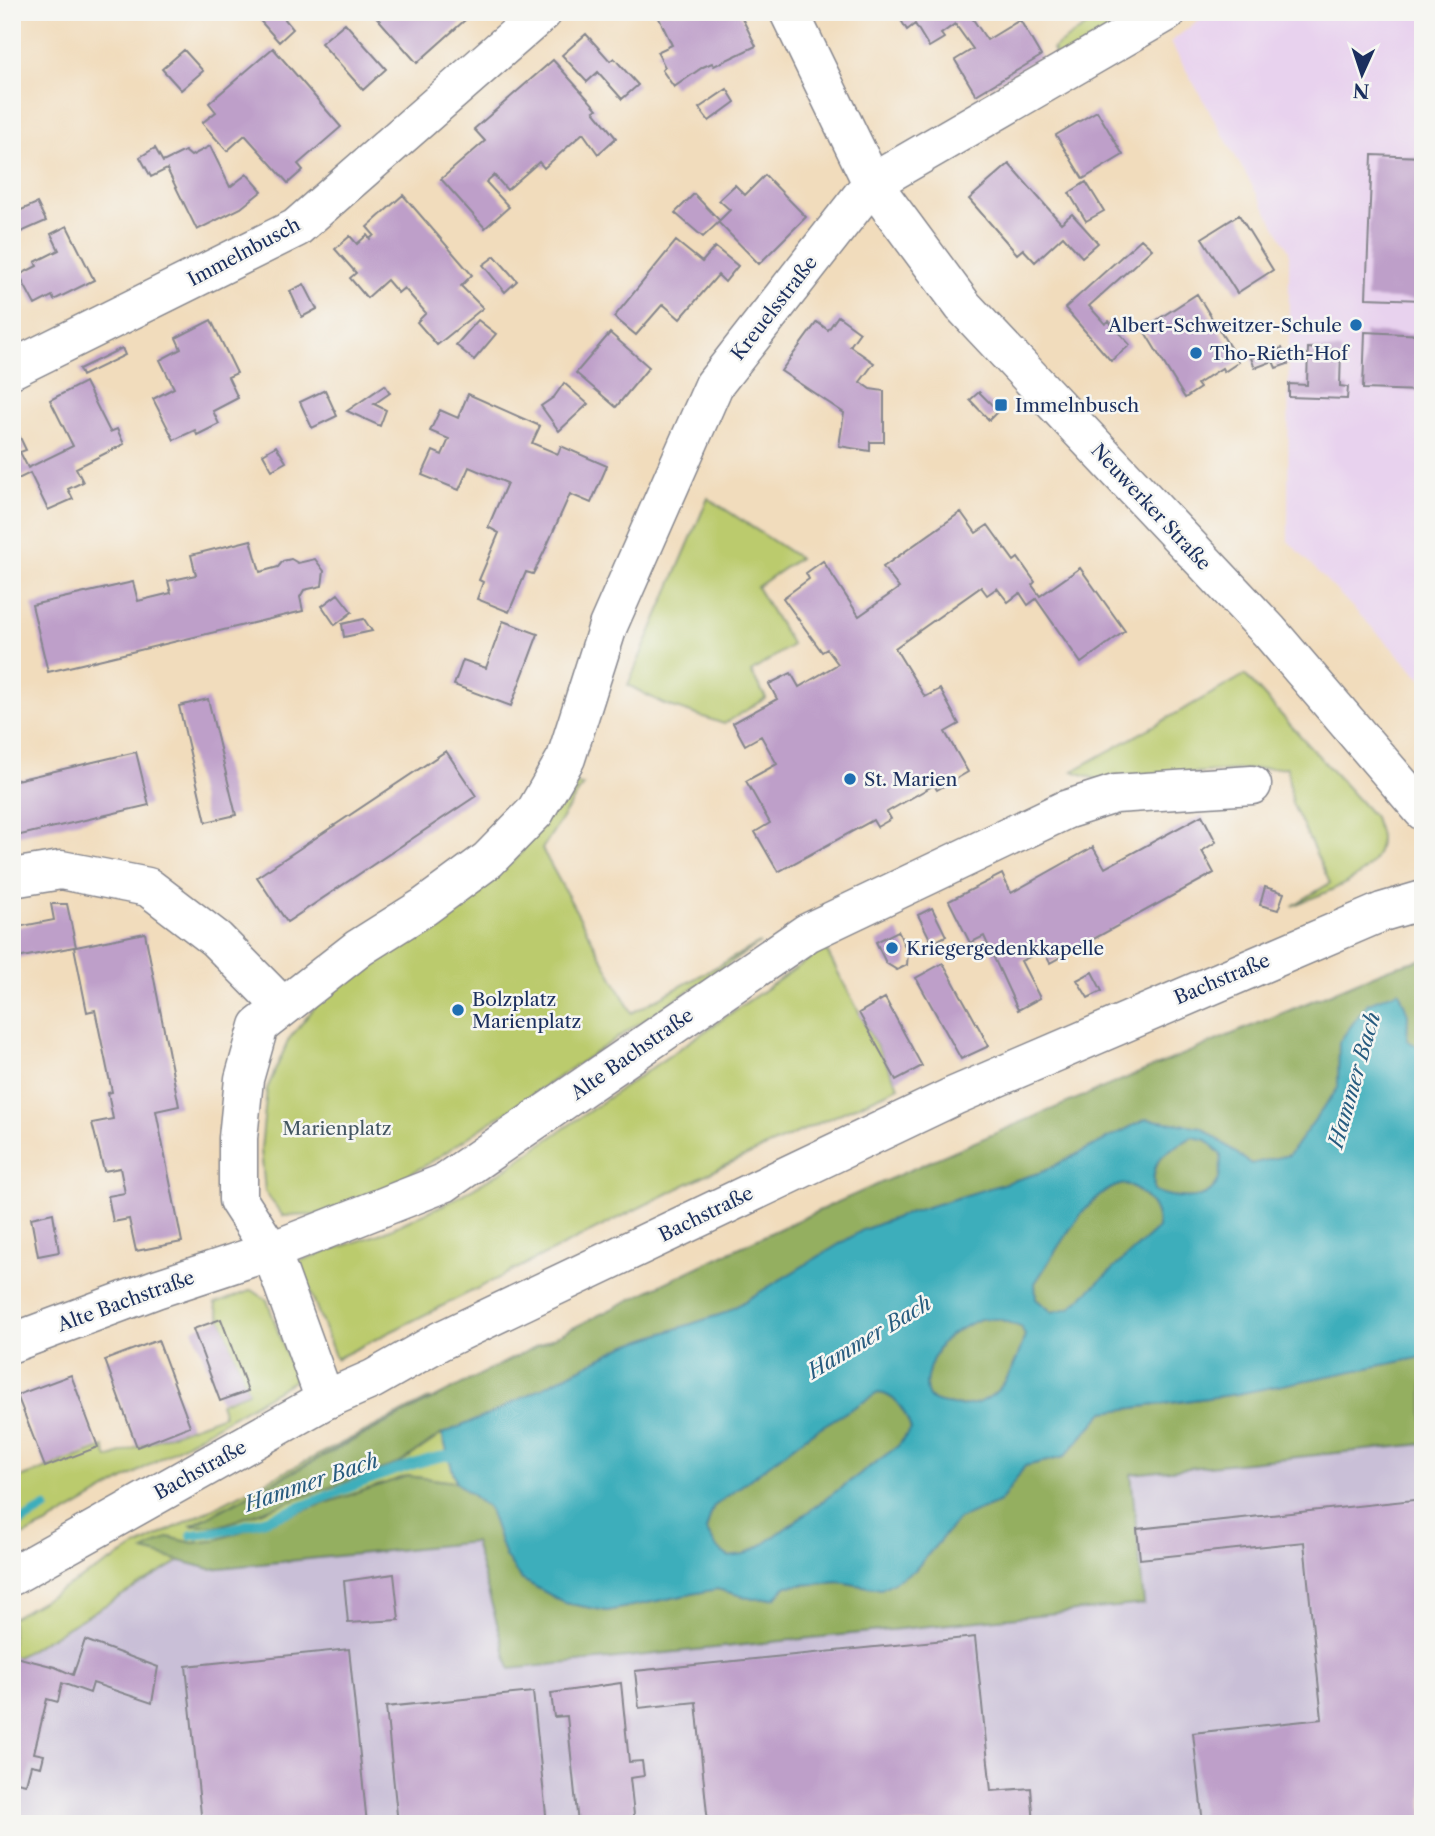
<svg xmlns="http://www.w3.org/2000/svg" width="1435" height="1836" viewBox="0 0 1435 1836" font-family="'Libre Caslon Text',serif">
<rect width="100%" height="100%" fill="#f6f6f2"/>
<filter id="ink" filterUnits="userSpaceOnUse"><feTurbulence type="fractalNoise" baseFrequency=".0143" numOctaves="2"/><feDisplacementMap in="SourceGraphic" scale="14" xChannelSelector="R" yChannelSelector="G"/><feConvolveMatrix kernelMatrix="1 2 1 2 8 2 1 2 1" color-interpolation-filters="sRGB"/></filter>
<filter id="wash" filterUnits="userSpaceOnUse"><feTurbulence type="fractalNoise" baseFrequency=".00686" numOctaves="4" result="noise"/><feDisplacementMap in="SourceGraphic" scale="28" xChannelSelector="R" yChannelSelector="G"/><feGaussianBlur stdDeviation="1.57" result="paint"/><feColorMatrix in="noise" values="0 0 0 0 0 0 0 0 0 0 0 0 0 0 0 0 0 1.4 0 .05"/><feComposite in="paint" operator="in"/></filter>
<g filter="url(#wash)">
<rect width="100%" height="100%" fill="#f1dcbc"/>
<path fill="#e8d2ee" d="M1210,12H1423V680L1288,541L1289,250L1170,42Z"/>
<path fill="#c9bfd7" d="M1423,1444V1824H12V1656L17,1657L180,1561L210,1569L474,1542L511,1669L1143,1604L1130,1474Z"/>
<path fill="#bbcb6d" stroke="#6b7d66" stroke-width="2" d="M1107,12H1135L1063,67L1052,49Z
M708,498L799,558L757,587L792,645L751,672L766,698L724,724L664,704L628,685Z
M1245,675L1374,817C1376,824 1380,832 1380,839C1380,879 1321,893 1292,906L1330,883L1292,803L1287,767L1172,774L1112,785L1073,771Z
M561,783L583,785L542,849L632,1013L760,943L428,1164L377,1192L316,1215L283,1216L265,1192L261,1149L267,1089L289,1039L332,986L516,859L544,823Z
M825,948L899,1087L713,1171L336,1359L299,1261L382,1233L449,1202L504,1170Z
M252,1290L267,1300L295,1380L46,1525L12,1541V1481L104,1447L108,1458L224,1415L220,1403L248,1392L215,1304Z
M431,1398L192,1525L220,1526L400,1463L442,1434L456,1482L407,1476L213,1541L193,1543L169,1538L145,1551L180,1561L17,1657L12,1656V1618L138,1546Z"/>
<path fill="#94af60" stroke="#586f5f" stroke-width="2" d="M1423,959V1050L1407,1040L1408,1014L1339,1042L1338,1088L1289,1155L1251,1164L1201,1127L1146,1119L1042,1172L908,1213L863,1230L725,1313L624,1346L493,1413L442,1434L400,1463L220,1526H191C400,1415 610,1305 827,1207C1012,1123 1202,1048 1390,968Z
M1193,1137L1207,1140L1222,1155C1221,1164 1221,1176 1217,1183C1206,1204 1171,1198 1154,1191C1151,1155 1165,1153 1193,1137Z
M1126,1184C1145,1194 1159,1206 1158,1228L1070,1309L1052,1312L1036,1299L1035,1283C1056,1253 1088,1187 1126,1184Z
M980,1319H999L1021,1327L1025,1335C1014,1372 997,1411 952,1405C944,1403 932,1404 928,1395C924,1387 927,1377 929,1369C940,1337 951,1333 980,1319Z
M1423,1357V1444L1131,1474L1144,1604L510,1669L474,1542L210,1569L144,1551L169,1537L193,1543L213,1541L407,1476L456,1482L489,1509L505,1556L521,1579L565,1603L607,1611L717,1589L753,1599L775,1598L786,1586L840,1582L881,1589L915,1570L958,1519L1000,1502L1025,1466L1064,1457L1104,1412L1237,1394Z
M878,1393C896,1394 906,1414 911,1429L898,1446L764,1544L744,1555L729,1557L717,1548L706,1530L713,1507L811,1433Z"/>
<path fill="#3eaebb" stroke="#2c6e8c" stroke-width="2" fill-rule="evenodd" d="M1399,991L1408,1014L1407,1040L1423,1050V1357L1237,1394L1104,1412L1064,1457L1025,1466L1000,1502L958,1519L915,1570L881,1589L840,1582L786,1586L775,1598L753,1599L717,1589L607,1611L565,1603L521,1579L505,1556L489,1509L456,1482L442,1434L493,1413L624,1346L725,1313L863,1230L908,1213L1042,1172L1146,1119L1201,1127L1251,1164L1289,1155L1338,1088L1339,1042L1368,1003ZM1192,1137L1207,1140L1221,1155C1221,1163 1221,1176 1217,1183C1206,1204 1171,1198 1154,1191C1150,1156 1165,1153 1192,1137ZM1126,1184C1145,1193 1159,1206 1158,1228L1070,1308L1052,1312L1036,1299L1035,1283C1056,1253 1088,1187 1126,1184ZM980,1319H999L1021,1327L1025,1335C1014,1372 997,1411 952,1405C944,1403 932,1404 928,1395C924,1387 927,1377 929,1369C940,1337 951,1333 980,1319ZM878,1393C896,1394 906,1414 911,1429L898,1446L764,1544L744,1555L729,1557L717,1548L706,1530L713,1507L811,1433Z"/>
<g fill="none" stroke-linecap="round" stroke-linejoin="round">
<path stroke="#3eaebb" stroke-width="10" d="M12,1527L45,1508
M192,1535C264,1530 332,1490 400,1469C421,1462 441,1453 462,1456"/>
</g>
<g id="blocks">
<path fill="#be9fc9" d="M260,12H279L293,29L279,42L256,16Z
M372,12H474L417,63Z
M656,12H739L756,46L714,66L712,63L703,67L674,87L662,70L665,67L657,52L672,45Z
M896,12H968L987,40L1020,20L1041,56L976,95L955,60L973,49L955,24L941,34L944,38L929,47L915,24L907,30Z
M345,23L386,69L363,90L321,43Z
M586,34L610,61L614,58L638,85L622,99L598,72L587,82L562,55Z
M273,48L341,127L298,164L303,170L288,183L245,135L227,151L202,123L216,112L209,103Z
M184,50L203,71L181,90L162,69Z
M553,60L597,109L594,111L616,138L598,154L583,133L544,168L539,162L507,190L494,175L486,182L509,207L485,228L441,179L485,141L474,129Z
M727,89L735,102L709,121L699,108Z
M1097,111L1123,155L1083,179L1056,135Z
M210,146L230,187L247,174L262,191L241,208L197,230L167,169L151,177L140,157L155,148L163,162L185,151L191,156Z
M1372,155L1423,157V300L1366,298Z
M1009,164L1061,223L1072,214L1098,243L1082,257L1063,236L1035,262L1023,249L1017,254L969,199Z
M765,175L806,217L759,264L718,222L730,210L719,200L735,185L745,195Z
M1086,182L1104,211L1086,221L1069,193Z
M694,194L720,221L703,237L675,213Z
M403,195L472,275L461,286L483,308L437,345L417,322L426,313L404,288L398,293L387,280L367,298L350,278L356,273L335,249L350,236L357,244L367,235L370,239L374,235L367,227Z
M37,203L46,221L19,233L12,214Z
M1239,215L1273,270L1237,293L1202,238Z
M67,226L94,280L54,300L52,296L35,305L19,275L37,266L35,262L59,250L51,234Z
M1141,239L1152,249L1089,306L1105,324L1109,321L1130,345L1111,361L1065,308Z
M676,241L702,262L715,247L738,266L725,282L718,275L680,319L663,304L636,335L614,317Z
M495,256L517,281L505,292L483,265Z
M304,284L317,309L302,317L290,291Z
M1197,294L1239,362L1224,372L1222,368L1197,384L1200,388L1185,398L1143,329Z
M838,316L860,332L850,346L874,363L860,382L870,389L884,391V442H870V451L839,446L844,413L781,371L817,322L828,330Z
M211,320L237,373L228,377L238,398L213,411L219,424L197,435L195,430L174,440L153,399L174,388L160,360L181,349L176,338Z
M478,320L496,334L474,360L456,345Z
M1365,332L1423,335V391L1363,389Z
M610,333L649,367L616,407L576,373Z
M122,348L125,355L82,376L79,369Z
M1282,348L1288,364L1276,368L1273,361L1255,368L1251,358Z
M1308,348L1341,350L1340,386L1348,387L1347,399L1289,397V384L1307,385Z
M85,382L110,432L117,429L124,444L76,468L83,482L68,489L73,499L48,510L30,473L12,482V434L17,431L26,450L20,452L28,468L73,446L50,400Z
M564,383L588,404L559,431L541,406L554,397Z
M385,385L390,393L374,404L386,410L380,426L347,411Z
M325,390L337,416L312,428L300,402Z
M979,392L998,411L989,420L970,400Z
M468,394L540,426L532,443L558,454L561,446L607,466L591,503L570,494L544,552L533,574L526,572L509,612L477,599L483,582L479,580L499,533L488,527L507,483L469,467L459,490L422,475L433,451L442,455L449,439L430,431L440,410L458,418Z
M276,446L286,462L272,470L263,454Z
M961,512L976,533L988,525L1014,561L1018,558L1035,582L1032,585L1040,596L1080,568L1125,631L1081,663L1036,599L1028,605L1020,593L1008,602L997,588L987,595L981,587L895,648L925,697L940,689L959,724L945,732L968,772L937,790L934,785L887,812L891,819L877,827L873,820L778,872L755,832L770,823L746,781L777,764L761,736L745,745L733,723L777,699L769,684L791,673L799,687L838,664L827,649L822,652L783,598L809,579L806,573L823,561L859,616L899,588L883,567Z
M251,540L260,572L278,567L283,561L291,559L298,563L315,559L324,571L322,586L304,590L300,597L303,611L48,672L32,605L133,582L138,601L171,593L168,581L196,575L191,555Z
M338,594L352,612L335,625L322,606Z
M364,619L372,631L344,637L342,624Z
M503,621L538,634L511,706L454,685L463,660L486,668Z
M208,699L236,815L206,822L179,706Z
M446,751L476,796L287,922L257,877Z
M136,752L149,805L12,837V781Z
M1202,815L1216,842L1202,851L1214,873L1050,963L1043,950L1021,961L1040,998L1018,1010L984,936L970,943L949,901L1002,874L1011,893L1093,847L1105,868Z
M1265,887L1284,893L1278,910L1260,905Z
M51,904H67L76,947L145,933L179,1106L156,1111L182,1242L136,1251L129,1219L113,1222L108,1196L125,1193L120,1168L104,1171L92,1123L113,1119L108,1093L112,1092L95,1010L87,1012L74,947L12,959V928L54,920Z
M932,908L946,936L932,943L918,915Z
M898,931L908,953L907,965L897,970L886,963L876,942Z
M943,963L989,1046L961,1059L916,978Z
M1092,972L1102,991L1088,998L1077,980Z
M885,998L922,1066L896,1080L859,1013Z
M53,1213L59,1252L38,1256L31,1218Z
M221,1319L248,1391L220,1401L193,1329Z
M158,1340L190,1426L137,1447L105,1360Z
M71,1375L98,1447L45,1467L17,1395Z
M1423,1499V1824H1203L1193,1733L1322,1719L1304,1542L1140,1559L1137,1529Z
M394,1574L399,1620L348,1623L344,1581Z
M975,1637L991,1791L1031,1788L1034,1824H708L696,1702L639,1708L635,1671Z
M85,1640L158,1667L152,1703L93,1683L90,1693L62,1683L58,1702L47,1699L34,1753L44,1755L41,1767L31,1765L26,1784L12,1781V1656L55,1667L73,1675Z
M349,1649L367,1824H202L186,1666Z
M621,1683L629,1762L642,1761L644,1776L630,1778L635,1824H578L567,1716L554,1717L551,1693Z
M533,1692L547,1824H398L386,1707Z"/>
</g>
</g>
<g filter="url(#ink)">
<use href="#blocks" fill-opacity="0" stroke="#86868d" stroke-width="2"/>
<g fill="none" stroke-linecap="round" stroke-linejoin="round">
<defs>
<path id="street" d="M12,369L296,228L543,12
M12,878L61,870L148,887L216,939L282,1006
M12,1343L156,1289L271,1251L444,1183L807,933L1065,810L1115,794L1252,785
M325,1400L271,1251L238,1200V1138L244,1079L259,1026L359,948L424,907L488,860L535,812L566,758L608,626L714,385L872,183L1167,12"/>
<path id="secondary" d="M789,12L872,183L963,306L1269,631L1423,811
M12,1576L325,1400L373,1379L440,1341L954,1096L1382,912L1423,900"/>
</defs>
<use href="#street" stroke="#86868d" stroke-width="41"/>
<use href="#secondary" stroke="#86868d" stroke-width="41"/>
<use href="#street" stroke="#fff" stroke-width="38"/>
<use href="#secondary" stroke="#fff" stroke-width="38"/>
</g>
</g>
<g fill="#1f6fb2" stroke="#f6f6f2" stroke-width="2.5">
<circle cx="1356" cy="325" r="7"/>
<circle cx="1196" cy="353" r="7"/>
<rect x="994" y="398" width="14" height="14" rx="3.5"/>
<circle cx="850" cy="779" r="7"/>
<circle cx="892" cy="948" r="7"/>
<circle cx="458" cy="1010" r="7"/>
</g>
<g text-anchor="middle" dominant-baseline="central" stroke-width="5" stroke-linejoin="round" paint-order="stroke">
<g font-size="19" fill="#1b2f5e" stroke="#f6f6f2">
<text transform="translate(244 252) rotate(-28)">Immelnbusch</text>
<text transform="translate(774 308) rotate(-52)">Kreuelsstraße</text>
<text transform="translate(1151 507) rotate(47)">Neuwerker Straße</text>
<text transform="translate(1222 979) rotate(-23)">Bachstraße</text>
<text transform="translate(632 1054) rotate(-35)">Alte Bachstraße</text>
<text transform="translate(706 1214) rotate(-26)">Bachstraße</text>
<text transform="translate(126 1301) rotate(-20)">Alte Bachstraße</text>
<text transform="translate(200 1470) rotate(-29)">Bachstraße</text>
</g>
<g font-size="19" fill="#1b2f5e" stroke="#f6f6f2" text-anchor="start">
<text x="1342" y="325" text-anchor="end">Albert-Schweitzer-Schule</text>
<text x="1210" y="353">Tho-Rieth-Hof</text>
<text x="1015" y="405">Immelnbusch</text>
<text x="864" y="779">St. Marien</text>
<text x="906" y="948">Kriegergedenkkapelle</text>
<text x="472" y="999">Bolzplatz<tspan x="472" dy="22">Marienplatz</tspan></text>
</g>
<g font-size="19" fill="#435662" stroke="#f6f6f2">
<text x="337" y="1128">Marienplatz</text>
</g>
<g font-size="21" font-style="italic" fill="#275b7f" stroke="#f6f6f2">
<text transform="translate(1354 1080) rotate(-74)">Hammer Bach</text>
<text transform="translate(869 1337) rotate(-31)">Hammer Bach</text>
<text transform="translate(311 1482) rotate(-19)">Hammer Bach</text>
</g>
</g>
<rect width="1435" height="1836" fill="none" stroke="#f6f6f2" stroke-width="42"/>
<g transform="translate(1362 74) rotate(183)" stroke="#f6f6f2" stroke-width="5" paint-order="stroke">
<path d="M0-5L12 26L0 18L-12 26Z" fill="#1b2f5e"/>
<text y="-10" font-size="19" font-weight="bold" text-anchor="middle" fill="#1b2f5e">N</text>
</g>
</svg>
